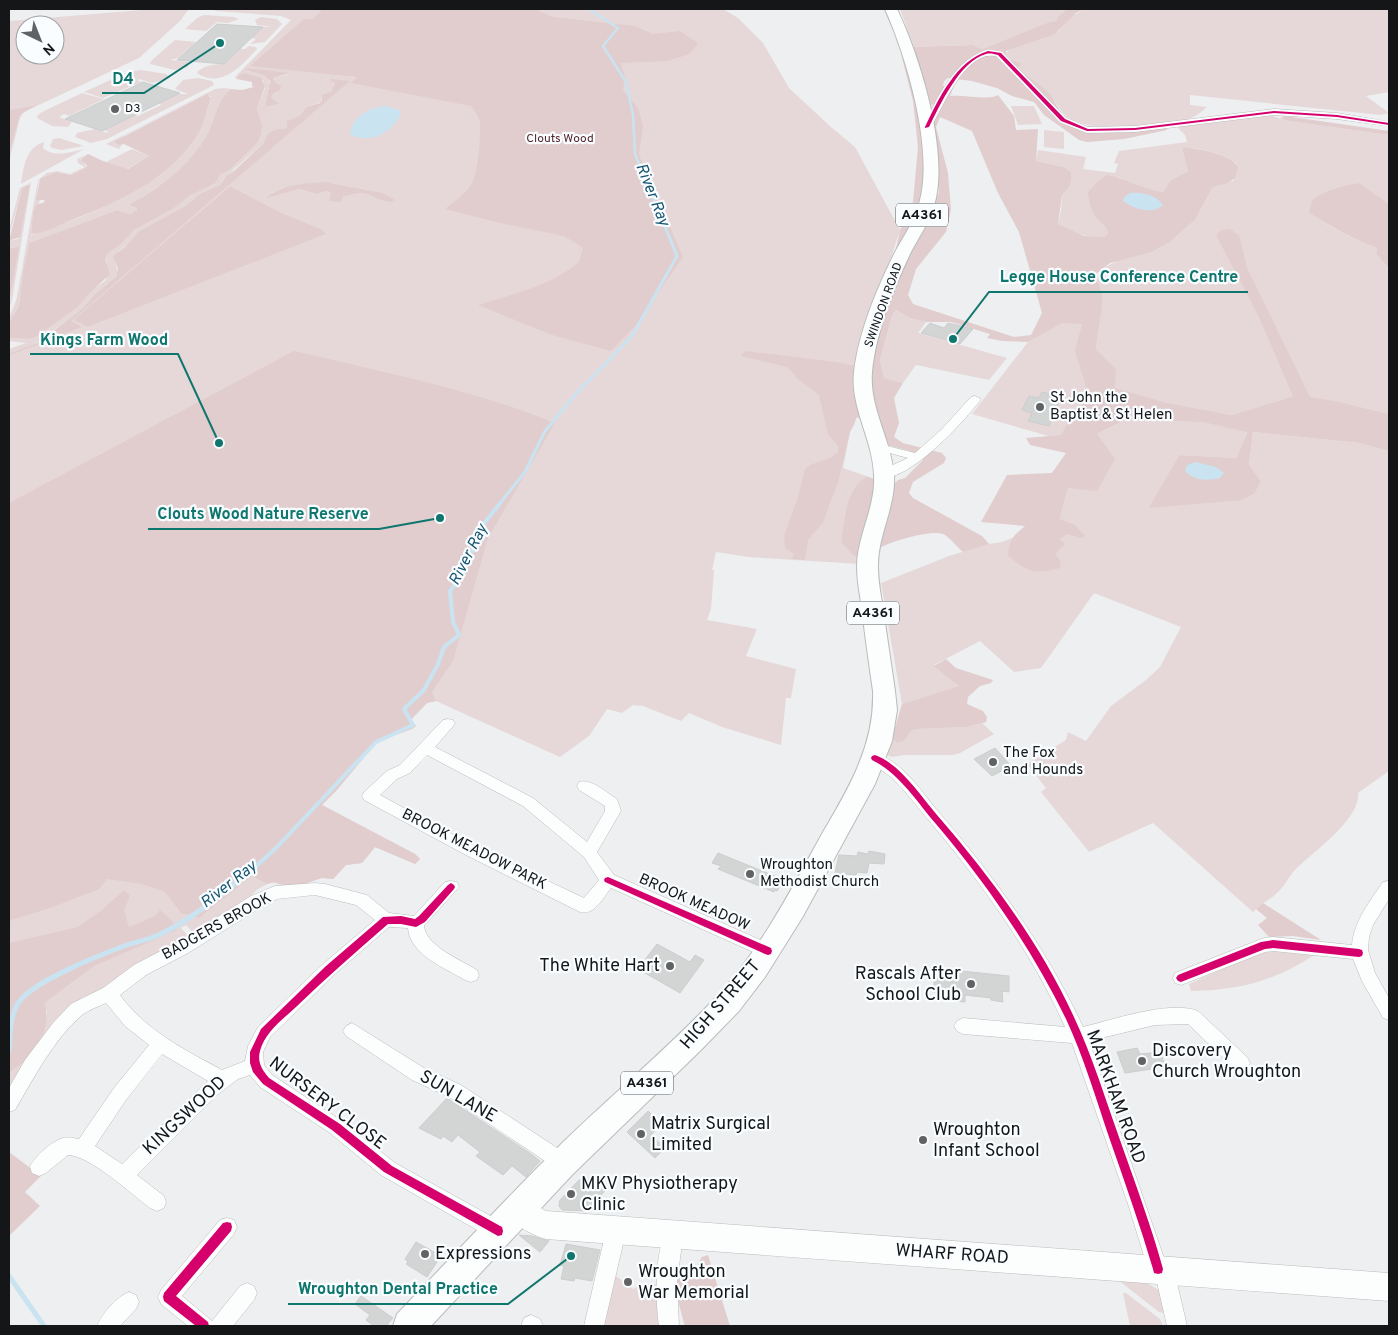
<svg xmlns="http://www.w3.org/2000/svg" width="1398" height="1335" viewBox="0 0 1398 1335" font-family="Overpass,sans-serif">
<rect width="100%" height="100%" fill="#edeff0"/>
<path fill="#e6d8d9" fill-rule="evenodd" d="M154,9H189L180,21L139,58L24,112L20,118L9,162V155L20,115L35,105L9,110V21ZM25,25H55V55H25Z
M210,9H723L738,18L763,43L789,88L831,127L855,147L900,230L856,366L855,424L850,432L843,468L878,480L860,564L748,557L716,552L712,570H714L711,609L707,620L757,629L746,656L796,669L791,698H786L781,745L722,727L689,713L681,721L643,706L633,705L622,713L607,709L589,736L560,757L436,701L427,703L411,720L416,726L414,727L377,742L322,805L415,854L420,859L415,864L375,847L362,863L346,865L333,879L322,878L282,885L271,882L258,889L248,898L195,935L186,925L181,928L190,938L112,985L81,998L9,1095V1074L16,1066L28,1059L45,1027L47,1011L9,992V356L27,349L9,354V349L26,343L9,341V338L30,339L36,337L77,308L89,293L106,280L107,263L105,259L108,253L138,227L176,207L194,193L216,183L220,175L231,169L249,150L262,124L257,109L265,88L263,80L237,79L240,80L236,79L235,77L291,20L281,16L216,11ZM247,68L290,74L273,78L275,82L281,85L280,88L282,90L274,93L271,97L279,104L265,107C267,101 267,96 268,91C273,73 262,74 247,71ZM349,81L70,321L81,327L33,346L84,307L93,296L113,281L118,273L115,262L119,251L128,244L135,235L187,205L199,194L220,185L224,178L263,144L268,133L277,129L287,128V121C295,119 305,116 306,107L321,102V95L334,91L331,90L335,86L333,82ZM332,183L384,193L390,197H373L367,192L361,191L343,197L327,191L317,194L299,189L290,190L283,193H271L285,187ZM230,186L280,212L321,229L325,234L88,327L73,320Z
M900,9H1067L1056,21L1049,22L982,49L973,45L914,47Z
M1084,9H1389V92L1366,96L1389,113L1381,115L1190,95V105L1207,107C1202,111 1197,116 1191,118C1165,128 1094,133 1070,119C1060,113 1057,102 1048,93C1040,84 1028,77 1018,69L1022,63L1006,58L1005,54L1010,49L1058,32L1071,17Z
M204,15L234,17L239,19L228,23L217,22L206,31L185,29L197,18Z
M261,17L277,19L282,24L265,42L250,44L256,39L251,38L263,27H272L257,25L255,20Z
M175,40L196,42L178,58L170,60L188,62V67L175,70L150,64L151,61Z
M249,46L256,47L257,49C241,66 223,88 198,74L197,72C205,65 215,64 224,64L240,49H245Z
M141,70L166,74L170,78L152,83L139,79L137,80L141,82L103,98L84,92L128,72Z
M198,78L212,81L214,85L107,139L91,143L75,137L77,133L95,129L107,133L109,132L104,130L134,115L138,116L161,105L158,103L178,94H188L175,89L183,80Z
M224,88L231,89C220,100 215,120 208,134C192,165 159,189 128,205L137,208V210L130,214L117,210L29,243L23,271L19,306L9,323C9,314 15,306 17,297C24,258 31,219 38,180L47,173L58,171L70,174L85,167L78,163L77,159L88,154L80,159L87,167L71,175L60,172L39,180L36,200L41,199L33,212L31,235C46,231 61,224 75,219C125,200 169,178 197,131C203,121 210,107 211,96L205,95L125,135L113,143L118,145L122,144L119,149L106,144L215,89Z
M82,93L104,99L69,116L64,114L59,117L72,122L68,127L52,126L37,118L38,115L42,112Z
M1011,106H1034L1042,124L1018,125Z
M1270,115L1288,121L1389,135V204L1358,183L1309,213C1331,228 1353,239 1377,248L1376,254L1389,268V414L1340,402L1293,396L1232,415L1152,400L1073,443L972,414L1028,342L1102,297L1097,278L1100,270L1119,260L1152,252L1170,242L1195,220L1213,187L1233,181L1237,164C1224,153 1200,147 1182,148L1188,171L1171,180L1163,192L1149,190L1118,177L1098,219L1107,229L1108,233L1104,237C1088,238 1072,233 1058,224L1061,211L1064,167L1036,161L1038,150L1086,157L1083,169L1115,173L1118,164L1114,163L1119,151L1187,142L1185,135L1175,125Z
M1044,130L1064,132V149L1044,147Z
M59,138L81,145L83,146L62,150L52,148L50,146L53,139Z
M44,142L43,148C54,158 71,152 84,149L21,184C24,167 25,148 44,142Z
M132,149L149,156L127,169L106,162Z
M31,182L12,300L9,309L18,246L9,249V241L18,239L30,183L22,188L9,236V230L20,188Z
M896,310L910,318L926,322L918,333L1007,358L989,380L916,365L903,383L884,378L880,360L892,316Z
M1125,420L1202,422L1247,431L1238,458L1179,455L1150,508L1261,481L1249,465L1253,432L1359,443L1389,451V771L1358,793C1361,820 1311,853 1294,871C1288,878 1284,887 1277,893C1270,900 1260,904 1253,912L1153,823L1089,852L1041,792L1046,788L1027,764L1066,740L1068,732L1086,741L1111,706L1146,680L1160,667L1181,627L1094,593L1041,668L1014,672L980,641L934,665L960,686L902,704L881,583L949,556L989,544L1002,542L1012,538L1058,528L1068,488L1097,434Z
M982,723L994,734L960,753L953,755H904L892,757L887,755L892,738L897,743L904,741L911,731L918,729L967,727Z
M1283,950L1316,954C1274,981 1241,990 1191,991L1189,984C1219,971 1250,952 1283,950Z
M612,1273L633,1289L644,1283L660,1285L659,1326H598Z
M1118,1280L1145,1282L1159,1290L1166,1313L1159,1312Z
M1123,1293H1126L1160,1319L1163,1326H1130Z"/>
<path fill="#e1cdce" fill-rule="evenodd" d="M307,9H535L552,17L635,26L653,34L680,31L698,43L690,54L667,61L621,63L625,77L623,90L638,108L643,126L639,155L683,257L633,329L611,351L552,335L478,305C513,294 551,286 579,262L583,248L564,236L504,224L445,209C454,201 468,193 473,181C478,169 481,137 480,123C479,117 476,111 471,106L351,83L357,77L250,66L304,19H312L321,12L320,10Z
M1067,9H1084L1076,13L1055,34L1006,51V58L1022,63L1018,69C1028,77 1040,84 1049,93C1054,99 1057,107 1061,112C1082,136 1137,127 1166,127L1167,130L1124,139L1087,142L1079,140L1044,115L1034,102L1012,96L997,88L972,81L948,78L944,81L943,86H954L950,96C965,94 988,101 998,95L1014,116L1016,130L1038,129L1036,161L1064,167L1071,173C1072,183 1069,188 1062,195L1058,224L1084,236L1104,237L1108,233C1107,227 1102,224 1098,220C1091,211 1089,203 1088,192L1098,181L1107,175C1127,178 1143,190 1163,192L1171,180L1188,171L1182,148C1195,147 1232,154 1238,167L1235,178L1228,183L1213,187L1195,220L1170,242L1152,252L1110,263L1097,273C1096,282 1102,288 1102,297C1103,313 1096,332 1096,350L1116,369L1115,388L1163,402L1232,415L1293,396L1258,315L1216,235L1221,230L1230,229L1239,235L1247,268L1310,397L1340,402L1389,414V451L1359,443L1253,432L1249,465L1261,481L1254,494L1241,500L1149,508L1179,455L1237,458L1247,432L1202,422L1125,420L1097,434L1115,459L1097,491L1068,488L1060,519L1075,525L1085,536L1080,538L1067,534L1060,539L1065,544L1055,554L1061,561L1060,568C1034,575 1029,572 1008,556C1009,540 1014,535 1025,526L981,522L1007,475L1052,473L1066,453L1030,445L1026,438L1061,435L1087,390L1075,351L1082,324L1062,323L1028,342L1002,341L987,338L990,334L951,322H926L910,318L896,310L892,316L880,360L884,378L903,383L894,398L899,423L894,437L903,443L942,453L946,458L944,463L913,482L909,493L913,498L982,536L989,544L963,552C957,547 951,539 945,535C933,528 891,542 879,548L889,490L898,480L905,478L923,460L910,451L883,444L866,423L857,417L850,432L838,483L831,500L823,523L808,540L805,560L792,559L794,554L785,548L784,536L798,497L805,469L810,465L830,458L838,452V446L828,434L819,395L799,380L787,367L741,356L745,351L836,362L870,369L872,355L889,301L909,252L929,217L939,192L928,118L934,105L925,103L912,55L914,47L973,45L982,49L1049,22L1056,21L1058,17ZM940,117L972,131L998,193L1019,232L1042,313L1031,335L1014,337L913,304L908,295L916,269L946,232L951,210L948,173L936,127Z
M901,54H905L927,155L921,207L899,249H896L900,230L913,202L918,147L913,101Z
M248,68L290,73L273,78L275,82L282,86L280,88L282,90L274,93L271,97L279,104L265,107L270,81L264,75L245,70Z
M244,73L261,78L265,86L257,109L262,124L261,134L257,143L231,169L220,175L216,183L191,195L176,207L134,230L122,243L108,253L105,259L110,274L87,296L77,308L36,337L30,339L9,338V323L19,306L23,271L29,243L117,210L130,214L137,210V208L128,205C158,190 192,164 208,133C216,118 217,100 231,89L242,90L254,87L252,86V82L237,79L239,75Z
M331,79L350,81L71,321L82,327L9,356V354L38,343L84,307L93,296L116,277L118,269L113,256L125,247L138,232L187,205L199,194L220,185L226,176L235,170L263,144L268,133L277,129L287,128V121C297,118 303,115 306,107L320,103L322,100L321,95L333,91H331L335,84L330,80Z
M207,94L211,98C207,110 203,126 196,137C166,180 122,201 74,219C61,224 44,234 31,234L33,212L37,204L43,203L45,200H36L40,179L57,172L71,175L87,167V165L80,160L88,154L103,161L128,169L149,156L124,144L118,145L113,142Z
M36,105L20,115L9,155V110Z
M1285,116L1389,131V135L1288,121L1280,118Z
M326,182L384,193L395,200L391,202C365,198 372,187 343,197L341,202L329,201L331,193L327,191L317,194L299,189L266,198C283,183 305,184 326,182Z
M1359,183L1389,204V268L1376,254L1377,248C1353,239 1331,227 1309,213L1312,200C1326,190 1342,186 1359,183Z
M30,184L20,237L9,241L22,188Z
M230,186L280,212L321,229L326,234L88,327L73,320Z
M19,246L9,305V249Z
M294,351C382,372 472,389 555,423L488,538L453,661L432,692L436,701L427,703L411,719L416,726L412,729L377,742L337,790L322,805L415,854L420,859L415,864L375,847L362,863L346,865L333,879L322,878L296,887L291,888L275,882L267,884L252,876L199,918L181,913L165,892L142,884L107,879L99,889L53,907L9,921V503Z
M866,477L878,480L860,559L853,555L841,542C845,520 845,490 866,477Z
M946,659L956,668L993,680L991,683L980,686L968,697L967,704L983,711L987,717L986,722L967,727L918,729L911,731L904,741L897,743L892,738L902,704L959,686L934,666Z
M124,890L130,896L124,910L129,927L155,916L160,910L172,921L177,930L94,966L44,1003C51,1021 42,1046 28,1059C21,1064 15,1067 9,1074V943L78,927L102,910Z
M1263,903L1321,940L1293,936L1269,937L1258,925L1267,918L1256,909Z
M9,1152L41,1176L25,1192L40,1206L9,1236Z
M708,1255L730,1326H685C682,1316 672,1283 679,1273C681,1270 686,1268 688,1265L692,1268L697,1266L702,1257Z"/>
<path fill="#cae3f0" d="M387,106L399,110L401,114C392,133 369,145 350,134C352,116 371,107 387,106Z
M1130,193C1142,192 1156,195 1163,205C1153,215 1133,209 1123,201L1124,197Z
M1195,462L1216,467L1224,473L1220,478C1207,481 1195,481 1185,471L1187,465Z"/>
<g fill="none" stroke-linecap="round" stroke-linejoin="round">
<path stroke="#cae3f0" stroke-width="2.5" d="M589,9L618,28L603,46L626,82L633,115L635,154L662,220"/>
<path stroke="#cae3f0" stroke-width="3" d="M500,503L525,472L545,431L575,395L632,336L677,256L662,219"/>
<path stroke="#cae3f0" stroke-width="4" d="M255,867L276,848L376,742L413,725L404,709L424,690L438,664L444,647L459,635L453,622L450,591L462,576L465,557L475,549L478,531L501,502"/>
<path stroke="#cae3f0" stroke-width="5" d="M9,1050C10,1036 10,1018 17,1005C28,983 102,954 127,945C136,942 147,940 156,936C186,924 232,887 256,866
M9,1276L44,1326"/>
</g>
<path fill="#d3d5d5" stroke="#cccdce" d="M217,24L263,27L224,64L177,60Z
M143,82L180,93L102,131L65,119Z
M930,323L944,328L948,323L973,329L960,344L921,333Z
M1042,392L1055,395L1053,401L1059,402L1049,426L1028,421L1032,413L1022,410L1029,396L1039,398Z
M995,748L1011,766L992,776L974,759Z
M869,851L885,854L884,864L869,863L867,873L857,872L856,875L835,873L839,855L857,856L858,852L868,854Z
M718,853L782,879L780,882L782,883L777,891L775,890L774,892L718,869L721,866L712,863Z
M657,944L690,962L695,955L704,960L680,993L638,969Z
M942,969L1009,976V992L1002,991L1003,1002L991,1000V998L965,995V1002L945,1000V993L934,992V977H942Z
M1137,1048L1140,1054L1160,1052L1166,1067L1125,1073L1117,1052Z
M447,1098L531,1154L540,1161L526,1177L512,1166L503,1175L476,1156L480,1152L458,1135L452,1142L443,1136L441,1139L419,1128Z
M648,1111L662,1124L651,1135L665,1148L655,1158L627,1132Z
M586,1179H592L605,1191L585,1211L562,1210L559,1206L560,1200L579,1180Z
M519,1235L532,1236L549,1241L540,1252Z
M416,1242L441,1256L427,1277L406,1264L408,1262L405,1259Z
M566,1244L600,1250L592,1281L575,1278L574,1281L561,1279L564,1266L560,1265Z
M361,1296L393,1318L386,1326H374L366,1320L370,1315L355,1304Z"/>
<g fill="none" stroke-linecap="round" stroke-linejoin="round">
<defs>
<path id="street" d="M988,50L1002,52L1066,118L1088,127L1135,126L1274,109L1337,113L1389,122V126L1337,119L1274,115L1135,132L1087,133L1060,122L996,56C965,50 943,107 930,129H924L923,127C937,98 955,59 988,50Z
M975,396L981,399C966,420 907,484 880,477L878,474L880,471L908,458L875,449L873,447L875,445L879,444L915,453L942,429L971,397Z
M448,719L453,720L455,724L435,747L533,798L587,842L605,811V806L579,790L577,786L579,782C591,778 607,793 617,799L621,811L597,852L614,875L774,946L776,951L774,956L768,958L762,956L611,888C603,898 594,916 580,912L466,855L364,800L362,796L364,792L387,771L400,765L443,720ZM427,755L523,806L584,857L599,880L584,898L476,847L380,795L397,779L410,773Z
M875,753C901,761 919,788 936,809C993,875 1046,947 1083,1027C1112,1020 1170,1000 1198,1011L1247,1057L1250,1063L1247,1069L1241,1071L1235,1069L1188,1024L1155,1025L1089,1041L1165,1261L1171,1263L1174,1270L1187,1326H1167L1156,1278L1151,1276L1148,1269L1128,1204L1072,1043L963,1034L957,1031L954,1026L957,1021L963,1018L1065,1027C1032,953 983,885 931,823C918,808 906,791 891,777C884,771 872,766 868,758L870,754Z
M451,881L457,882L459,887L424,926C426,946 461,960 477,970L479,975L477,980L471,982L465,980C445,968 410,955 408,928L389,927L335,974L270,1037L263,1052L264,1065L272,1075L342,1121L395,1163L505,1224L508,1231L505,1238L498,1240L491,1238L381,1175L330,1133L260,1087L250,1075L238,1079L217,1095L137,1175L164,1196L166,1202L164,1208L157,1211L150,1208C131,1194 91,1156 68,1155L46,1173L39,1176L32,1173L30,1167C34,1157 52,1141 63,1138C68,1137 73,1138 79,1139L114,1088L149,1045L125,1026L106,1003C99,1006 89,1010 82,1015C53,1040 34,1078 15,1110L9,1112V1088L25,1060L53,1023L71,1004L103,988L134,965L176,943L251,896L275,886L315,883L325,884L367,895L389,913L414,916L445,882ZM315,895L356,905L375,920L323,964L258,1027L248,1046L245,1061L222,1070C185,1050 145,1030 120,995L146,975L188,953L263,906L277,899ZM162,1054L208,1081L122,1164L95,1146L126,1100Z
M1389,881V899L1373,925L1369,937L1368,950L1375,973L1389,998V1020L1383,1018L1362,981L1353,959L1273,951L1265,952L1181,985L1175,983L1173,978L1175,973L1264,938L1273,937L1352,945C1354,921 1370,901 1383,882Z
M352,1023L424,1068L461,1085L571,1157L573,1163L571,1169L564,1172L557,1169L449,1097L412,1080L346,1036L343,1031L346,1026Z
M227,1218L234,1220L237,1227L234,1234L182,1296L212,1321L240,1286L247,1283L254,1286L257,1293L254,1300L233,1326H188L161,1304L158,1297L161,1290L220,1220Z
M616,1222L623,1224L626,1231L604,1326H584L606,1231L609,1224Z
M673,1227L680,1229L683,1236L677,1281L679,1326H659C655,1298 655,1256 666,1229Z
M129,1292L136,1295L139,1302L136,1309L120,1326H97C102,1314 116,1297 129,1292Z
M531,1315L540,1319L543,1326H521L524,1318Z"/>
<path id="secondary" d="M519,1196L546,1211L1389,1273V1301L546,1239C530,1235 512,1224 505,1209L509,1200Z"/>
<path id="primary" d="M885,9H897C920,57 950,153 934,206C929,223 918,238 910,254C893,290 876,331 872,372C869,408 891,439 894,475C896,507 877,536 878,568C878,581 881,595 883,609C887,636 891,664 895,691L897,710L892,741L875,784L802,918L765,977L739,1011L700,1051L573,1174L431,1326H393L397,1314C448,1261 498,1207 550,1155C605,1100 666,1051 719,994C762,947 792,888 823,832C849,788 875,744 873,691C869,664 865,636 862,609C860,595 857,581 857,567C857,536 876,507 874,475C873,440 850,407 854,372C859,331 876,291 894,254C902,239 913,223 918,207C936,155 907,58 885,9Z"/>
</defs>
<use href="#street" stroke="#babbbc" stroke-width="1"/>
<use href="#secondary" stroke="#babbbc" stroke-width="1"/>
<use href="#primary" stroke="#babbbc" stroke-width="2"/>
<use href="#street" fill="#fcfdfd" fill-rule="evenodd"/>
<use href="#secondary" fill="#fcfdfd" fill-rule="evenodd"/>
<use href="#primary" fill="#fcfdfd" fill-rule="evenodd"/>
<defs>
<path id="cycleway" d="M988,51L1001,53L1065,119L1088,129L1135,128L1274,111L1337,115L1389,123V125L1337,117L1274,113L1135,130L1087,131L1061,121L998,55C994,54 990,53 986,54C960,61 940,105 929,127L925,128V127C939,98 956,61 988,51Z
M875,755C900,764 920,795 937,815C990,876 1039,942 1073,1015C1092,1055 1105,1098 1120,1140C1135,1183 1151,1225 1163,1269L1162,1273L1158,1274L1154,1273L1153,1269C1140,1225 1125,1183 1110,1140C1096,1099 1084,1058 1066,1019C1032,949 986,883 936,824C917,802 899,773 872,760L871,758L872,756Z
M608,877L771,948L772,951L771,954L768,955L765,954L605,882L604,880L605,878Z
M451,883L454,885L455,887L454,889L425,922L416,927L401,924H388C357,951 326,978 296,1007C283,1019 265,1032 260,1051C257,1062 262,1070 269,1078L340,1124L392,1166L502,1227L503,1231L502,1235L498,1236L384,1172L332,1130L263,1084L253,1072L250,1063V1052L261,1029L326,966L383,917L401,916L415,919L419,916L448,885Z
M1273,940L1359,949L1362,950L1363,953L1362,956L1359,957L1273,948L1265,949L1181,982L1178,981L1176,978L1178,975L1261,942Z
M227,1222L231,1223L232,1227L231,1231L176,1296L208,1322L209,1326H196L164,1301L163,1297L164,1293L223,1223Z"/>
</defs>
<use href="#cycleway" stroke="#f9fdff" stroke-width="3"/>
<use href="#cycleway" fill="#d6006c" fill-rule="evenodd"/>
</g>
<g fill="#616263" stroke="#f9fdff" stroke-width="2">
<circle cx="115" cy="109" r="5"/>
<circle cx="1040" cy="407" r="5"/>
<circle cx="993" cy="762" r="5"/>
<circle cx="750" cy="874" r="5"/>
<circle cx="670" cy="966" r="5"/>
<circle cx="971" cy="984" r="5"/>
<circle cx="1142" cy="1061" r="5"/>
<circle cx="641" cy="1134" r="5"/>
<circle cx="923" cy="1140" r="5"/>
<circle cx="571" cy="1194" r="5"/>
<circle cx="425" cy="1254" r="5"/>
<circle cx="628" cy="1282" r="5"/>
</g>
<g text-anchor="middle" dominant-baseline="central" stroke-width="4.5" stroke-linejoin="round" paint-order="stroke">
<g font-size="12" fill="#151617" stroke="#f9fdff" text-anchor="start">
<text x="125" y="109">D3</text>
</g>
<g font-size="12" fill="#501f24" stroke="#f9fdff">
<text x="560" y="139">Clouts Wood</text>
</g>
<g font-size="12" fill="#151617" stroke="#f9fdff">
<text transform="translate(884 305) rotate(-70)">SWINDON ROAD</text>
</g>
<g fill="#f9fdff" stroke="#595b5d" stroke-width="1">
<rect x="896" y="203.5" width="52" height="23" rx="4"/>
<rect x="847" y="601.5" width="52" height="23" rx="4"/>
<rect x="621" y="1071.5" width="52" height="23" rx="4"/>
</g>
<g font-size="14" font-weight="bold" fill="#151617">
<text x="922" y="215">A4361</text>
<text x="873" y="613">A4361</text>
<text x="647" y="1083">A4361</text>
</g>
<g font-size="15" fill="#151617" stroke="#f9fdff" text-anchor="start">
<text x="1050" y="398">St John the<tspan x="1050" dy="17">Baptist &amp; St Helen</tspan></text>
<text x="1003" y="753">The Fox<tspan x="1003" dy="17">and Hounds</tspan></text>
<text x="760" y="865">Wroughton<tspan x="760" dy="17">Methodist Church</tspan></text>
</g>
<g font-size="15" fill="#151617" stroke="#f9fdff">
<text transform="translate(474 850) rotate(27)">BROOK MEADOW PARK</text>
<text transform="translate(694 903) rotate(24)">BROOK MEADOW</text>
<text transform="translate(217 927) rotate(-29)">BADGERS BROOK</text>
</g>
<g font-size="16" font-style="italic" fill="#185670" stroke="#f9fdff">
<text transform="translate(652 195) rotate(68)">River Ray</text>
<text transform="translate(469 555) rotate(-63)">River Ray</text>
<text transform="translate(229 885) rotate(-38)">River Ray</text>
</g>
<g font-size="18" fill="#151617" stroke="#f9fdff" text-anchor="start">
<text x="660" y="966" text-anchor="end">The White Hart</text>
<text x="961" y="974" text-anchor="end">Rascals After<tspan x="961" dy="21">School Club</tspan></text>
<text x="1152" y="1051">Discovery<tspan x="1152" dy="21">Church Wroughton</tspan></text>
<text x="651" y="1124">Matrix Surgical<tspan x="651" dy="21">Limited</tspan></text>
<text x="933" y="1130">Wroughton<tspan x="933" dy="21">Infant School</tspan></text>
<text x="581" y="1184">MKV Physiotherapy<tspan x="581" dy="21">Clinic</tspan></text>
<text x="435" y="1254">Expressions</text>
<text x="638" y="1272">Wroughton<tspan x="638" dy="21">War Memorial</tspan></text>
</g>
<g font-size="18" fill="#151617" stroke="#f9fdff">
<text transform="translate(721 1005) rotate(-49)">HIGH STREET</text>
<text transform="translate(458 1097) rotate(30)">SUN LANE</text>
<text transform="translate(1115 1097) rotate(70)">MARKHAM ROAD</text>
<text transform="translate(327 1104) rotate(37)">NURSERY CLOSE</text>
<text transform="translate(185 1116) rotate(-43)">KINGSWOOD</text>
<text transform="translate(952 1255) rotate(4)">WHARF ROAD</text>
</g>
</g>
<path fill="none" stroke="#0f766e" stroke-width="2" d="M220 43L144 93H102M953 339L989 292H1248M219 443L178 354H30M440 518L379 529H148M571 1256L508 1304H288"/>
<g fill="#0f766e" stroke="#f9fdff" stroke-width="2">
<circle cx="220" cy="43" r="5"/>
<circle cx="953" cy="339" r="5"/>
<circle cx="219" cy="443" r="5"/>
<circle cx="440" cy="518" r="5"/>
<circle cx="571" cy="1256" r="5"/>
</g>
<g font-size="16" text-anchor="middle" font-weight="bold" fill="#0f766e" stroke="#f9fdff" stroke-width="4.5" stroke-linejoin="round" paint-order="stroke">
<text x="123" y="84">D4</text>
<text x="1119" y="282">Legge House Conference Centre</text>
<text x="104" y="345">Kings Farm Wood</text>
<text x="263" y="519">Clouts Wood Nature Reserve</text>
<text x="398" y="1294">Wroughton Dental Practice</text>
</g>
<rect width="1398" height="1335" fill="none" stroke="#151617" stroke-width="20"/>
<g transform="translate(40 40) rotate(137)"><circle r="24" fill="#f9fdff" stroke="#9ea1a2"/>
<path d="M0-4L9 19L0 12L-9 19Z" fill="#616263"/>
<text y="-8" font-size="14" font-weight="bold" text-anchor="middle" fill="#151617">N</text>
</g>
</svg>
